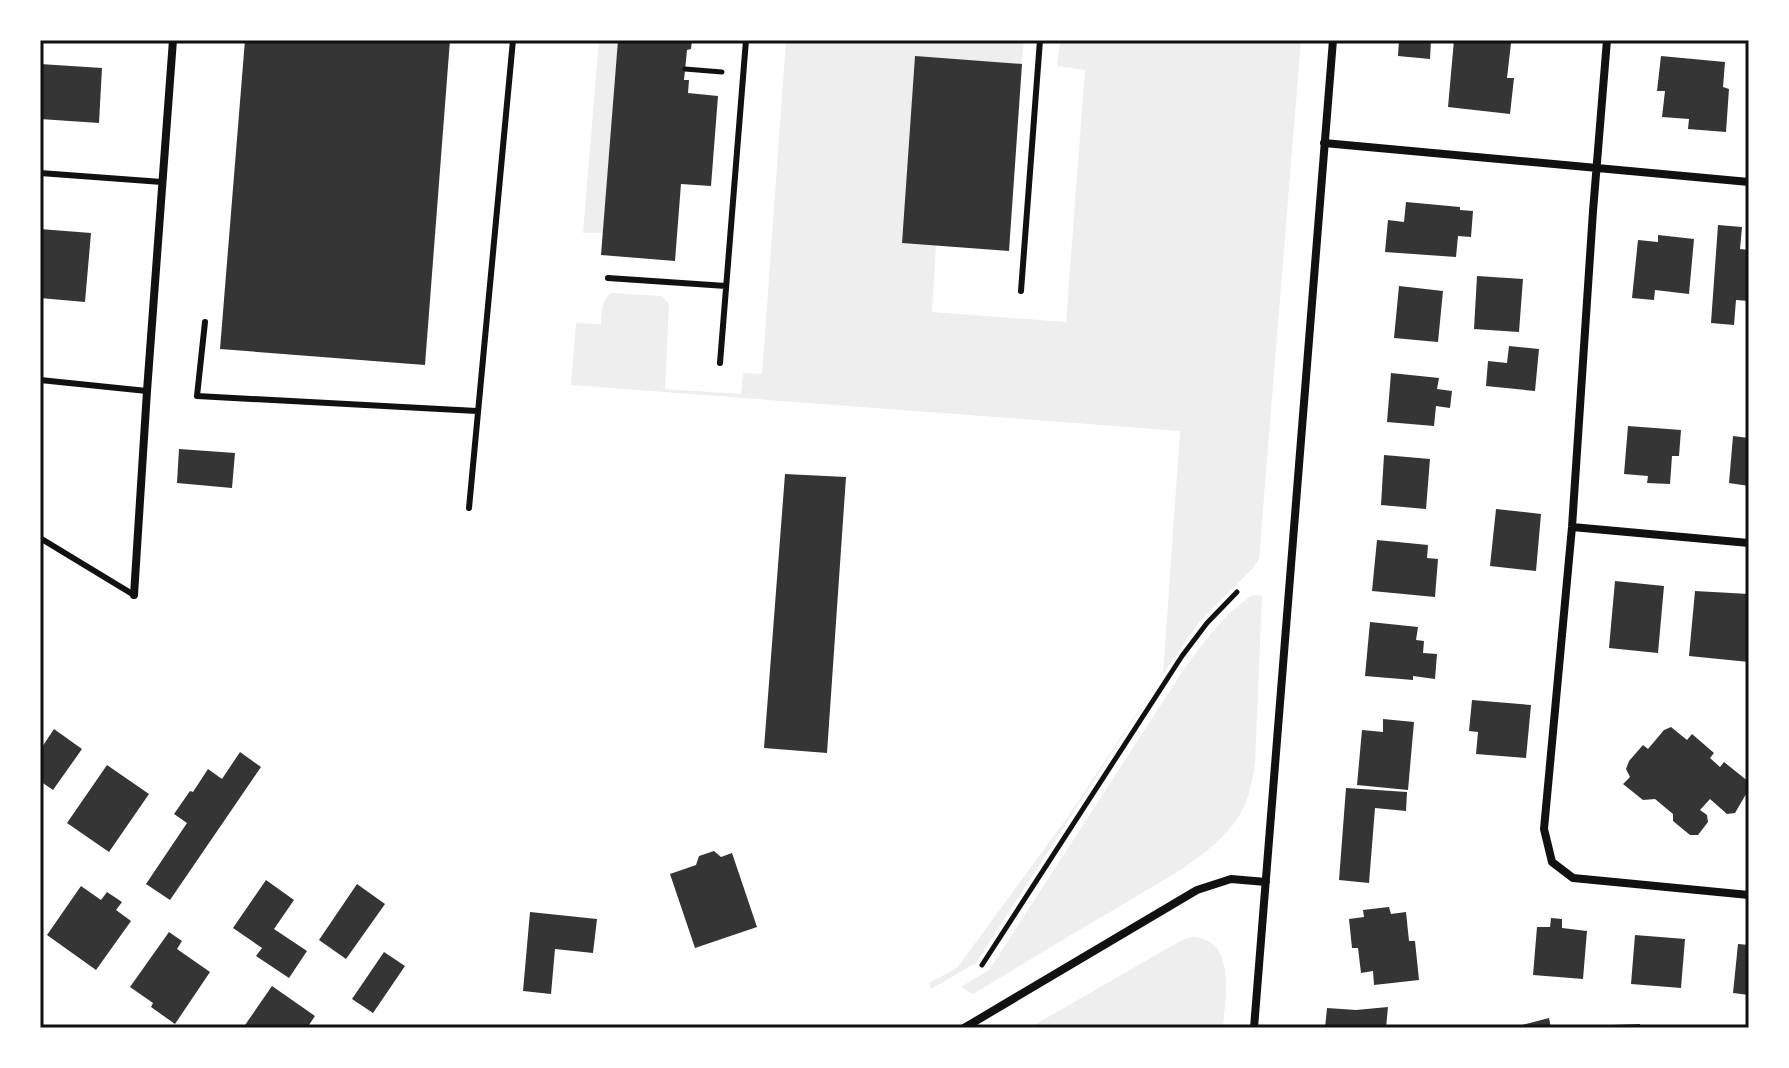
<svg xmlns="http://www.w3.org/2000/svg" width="1789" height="1068" viewBox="0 0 1789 1068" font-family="'Sofia Sans Condensed',sans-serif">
<rect width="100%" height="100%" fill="#fff"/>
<path fill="#eee" d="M599,40H618L603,233H583Z
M786,40H1024L1022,64L915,57L902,242L936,245L932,312L1066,322L1085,70L1057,66L1060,40H1301L1259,559L1253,568L1200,621L1163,674L976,963L931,989L929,983L957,968L1067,818L1163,674L1180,431L571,385L576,323L601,324C602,313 601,300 611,293L662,296L669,304L665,389L741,394L743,373L762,374Z
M1253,595L1262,596L1255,764C1252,785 1248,804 1235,822C1207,859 1161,881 1122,905C1072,934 1023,964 973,994L961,987L989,970L1184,669C1204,642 1224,613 1253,595Z
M1193,937C1237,940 1225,998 1223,1028H1029L1182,940Z"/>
<path fill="#353535" d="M245,40H450L425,365L220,349Z
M618,40H692L691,49L687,50L684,80H689L688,93L718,96L711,186L681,184L675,261L601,255Z
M1399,40H1431L1430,59L1398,56Z
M1454,40H1487L1511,43L1507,78H1514L1510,114L1448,107Z
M915,56L1022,64L1009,251L902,243Z
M1661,56L1725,62L1723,87L1729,89L1726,132L1688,129L1689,119L1662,117L1665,91H1657Z
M40,64L102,68L99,123L40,119Z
M1406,202L1460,207V210L1473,211L1471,237L1458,236L1456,257L1385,252L1388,220L1404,222Z
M1718,225L1742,227L1740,249L1749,250V301L1736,300L1734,325L1711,323Z
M40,229L91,233L85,302L40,298Z
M1658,235L1694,239L1689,294L1655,290L1654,300L1632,298L1638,240L1658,242Z
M1477,276L1523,279L1519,332L1474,329Z
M1399,286L1443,291L1438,342L1394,338Z
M1509,346L1539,349L1535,391L1486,386L1488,361L1507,363Z
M1391,373L1439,378L1437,389L1452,391L1450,408L1436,406L1434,426L1387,422Z
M1628,426L1681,430L1679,456H1672L1670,484L1647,483L1648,476L1624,474Z
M1733,436L1749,438V486L1729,483Z
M179,449L235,453L232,488L177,483Z
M1384,455L1430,459L1426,509L1381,505Z
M785,474L846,477L827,753L764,748Z
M1496,509L1541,514L1536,571L1490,566Z
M1377,540L1428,545L1427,558L1438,559L1435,597L1372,591Z
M1615,581L1664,586L1658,653L1609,648Z
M1695,591L1749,594V662L1689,656Z
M1370,622L1418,627L1416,640L1424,641L1423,653L1437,654L1435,679L1413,676V680L1365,676Z
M1472,700L1531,705L1526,758L1476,754L1478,732L1469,731Z
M1383,719L1414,722L1408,790L1357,785L1362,730L1383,732Z
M1671,727L1687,740L1692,734L1714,753L1710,758L1720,767L1724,762L1749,782V789L1735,813L1727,814L1710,799L1700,810L1707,815L1708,822L1698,835H1690L1673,821V814L1655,799L1643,800L1623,784L1630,777L1626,769L1629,761L1643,745L1648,749L1664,730Z
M54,729L82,749L53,790L40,781V750Z
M240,752L261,767L170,900L146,884L187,823L174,814L190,791L193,792L208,769L222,779Z
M107,765L149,794L109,852L67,823Z
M1346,788L1407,792L1406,811L1375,808L1369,883L1339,880Z
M714,851L721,857L732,853L757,927L695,948L670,874L696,865L699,856Z
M266,880L294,900L274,929L307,951L289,978L256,956L262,948L233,928Z
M357,884L385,904L346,959L319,940Z
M81,886L101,900L107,892L122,902L116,910L131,921L96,970L47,935Z
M1389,907L1391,914L1406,912L1409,941H1415L1419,980L1374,985L1373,971L1361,973L1358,948H1352L1349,919L1364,917L1363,910Z
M530,912L597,919L593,953L555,949L551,994L523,991Z
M1551,918L1562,919V928L1587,931L1583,979L1533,975L1537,927H1550Z
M169,932L182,941L177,949L210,972L175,1024L151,1007L153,1003L130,987Z
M1635,935L1685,939L1681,988L1631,984Z
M1738,944L1749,945V995L1733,993Z
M384,952L405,966L373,1013L352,999Z
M272,986L315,1016L307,1028H243Z
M1388,1007L1386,1028H1325L1327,1008L1356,1010Z
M1549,1018L1551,1028H1514V1027Z
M1640,1024V1028H1612V1025Z"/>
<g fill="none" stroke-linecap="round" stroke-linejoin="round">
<path stroke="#111" stroke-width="5" d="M685,69L722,72
M982,965L1182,656L1207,623L1237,592"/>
<path stroke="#111" stroke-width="6" d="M40,173L162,182
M608,278L726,286
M1021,291L1040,40
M205,322L197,396L477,411
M720,363L746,40
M40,380L147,391
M469,508L513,40
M40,538L134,595"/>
<path stroke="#111" stroke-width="8" d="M1607,40L1593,211L1572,527L1544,829L1552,862L1573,878L1749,895
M1324,143L1749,182
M1572,527L1749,543
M134,595L147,391L173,40
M964,1028L1197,890L1231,879L1266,882
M1254,1028L1333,40"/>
</g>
<rect width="1789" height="1068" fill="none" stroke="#ffffff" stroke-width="84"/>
<rect x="42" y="42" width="1705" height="984" fill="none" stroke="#111" stroke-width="3"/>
</svg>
